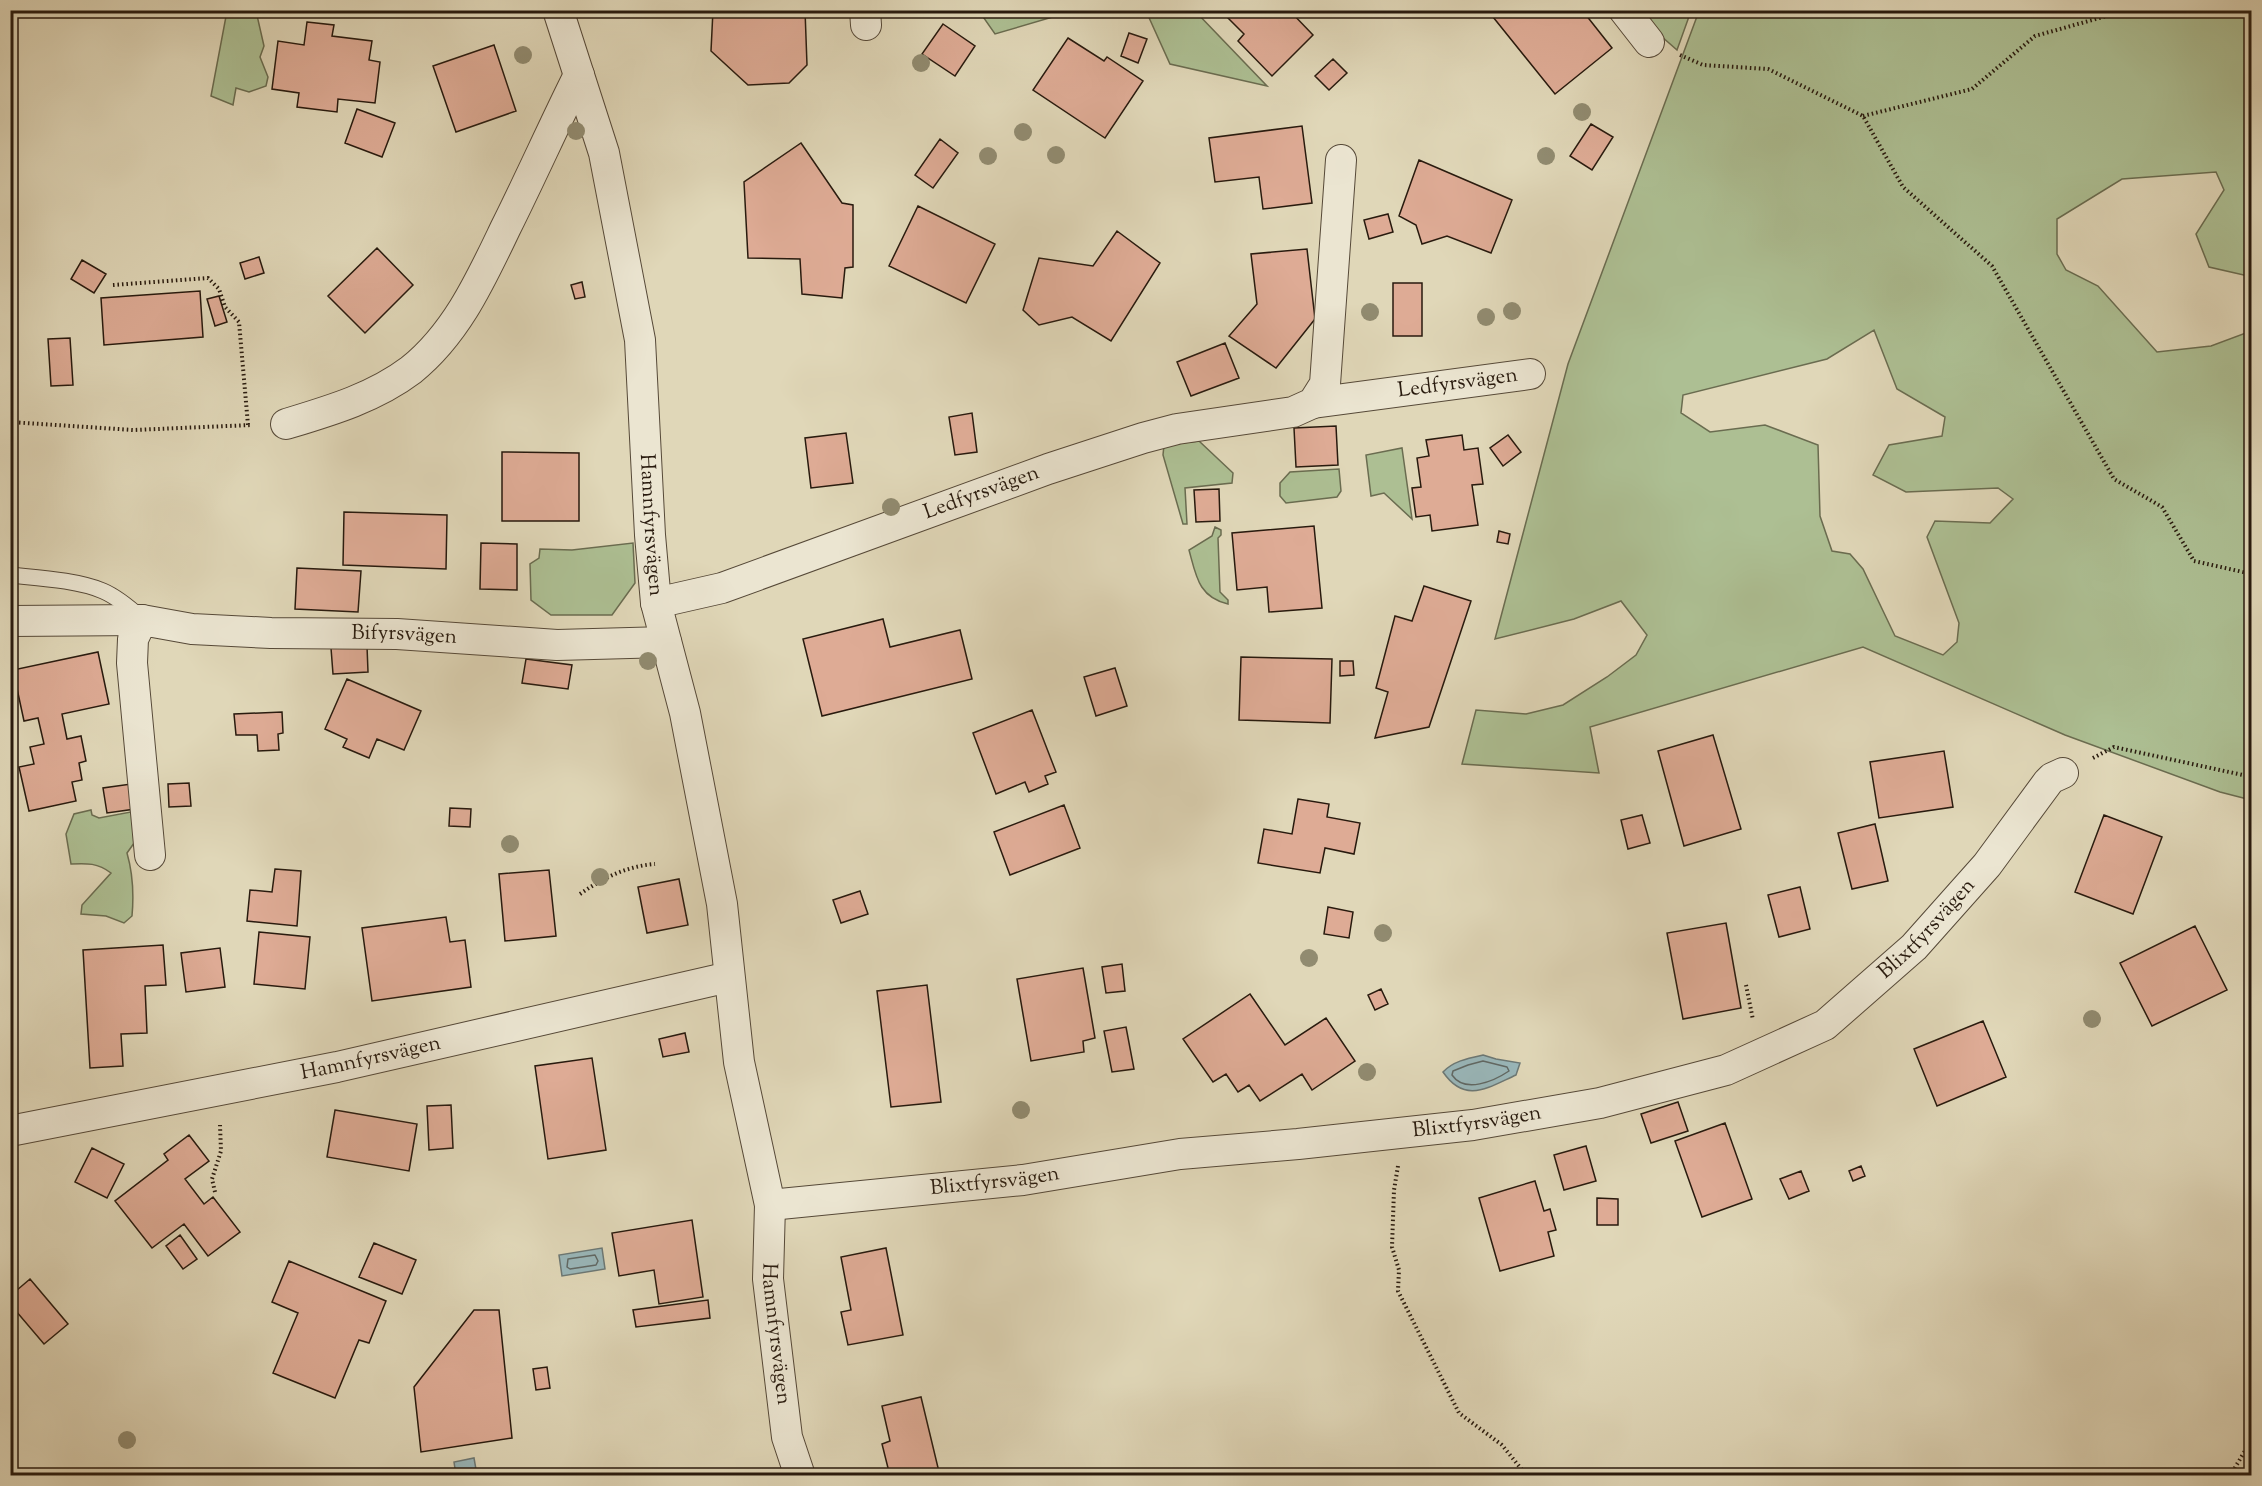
<svg xmlns="http://www.w3.org/2000/svg" width="2262" height="1486" viewBox="0 0 2262 1486" font-family="'Sorts Mill Goudy',serif">
<rect width="100%" height="100%" fill="#e0d7b8"/>
<filter id="stains"><feTurbulence type="fractalNoise" baseFrequency=".00333" numOctaves="4"/><feColorMatrix values="0 0 0 0 .2 0 0 0 0 .09 0 0 0 0 .02 0 0 0 .5 -.17"/></filter>
<radialGradient id="worn" r=".72"><stop offset=".6" stop-color="#630" stop-opacity="0"/><stop offset="1" stop-color="#630" stop-opacity=".3"/></radialGradient>
<path fill="#adbf93" stroke="#6a6c50" stroke-width="1.5" fill-rule="evenodd" d="M227,11H256L264,46L260,57L268,77L266,86L249,92L236,88L233,105L211,96Z
M979,11H1073L995,34Z
M1146,11H1195L1267,86L1170,64Z
M1642,11H1691L1677,50L1661,36Z
M1699,11H2251V274L2248,276L2209,267L2196,234L2224,190L2216,172L2122,179L2057,219V254L2066,270L2098,286L2157,352L2211,346L2251,331V800L2220,792L2065,735L1863,647L1590,727L1599,773L1462,764L1476,710L1526,714L1563,705L1607,677L1636,655L1647,635L1621,601L1574,619L1495,639L1568,364ZM1874,330L1897,389L1945,417L1942,436L1889,445L1873,475L1906,492L1998,488L2013,499L1990,523L1935,521L1927,537L1959,623L1957,642L1943,655L1895,636L1863,569L1850,554L1832,551L1820,516L1818,445L1765,425L1710,432L1681,413L1683,395L1827,359Z
M1199,441L1233,473L1232,483L1185,488L1187,524H1183L1163,455L1164,445Z
M1402,448L1412,519L1384,493L1371,496L1366,455Z
M1339,469L1341,491L1337,497L1286,503L1280,496V483L1290,472Z
M1215,527L1221,530V535L1218,538L1220,592L1228,600V604C1198,597 1196,575 1189,550L1212,536Z
M633,543L635,583L612,615H551L531,600L530,564L539,558L540,549L572,550Z
M91,810L92,815L99,818L136,811L142,832L127,853C133,874 134,894 132,916L124,923L106,916L81,914L82,905L111,873C98,863 87,863 71,864L66,834L74,814Z"/>
<path fill="#99b7ba" stroke="#6c7875" stroke-width="1.5" d="M1483,1055L1496,1059L1520,1063L1516,1075C1487,1088 1465,1104 1443,1072C1453,1061 1469,1058 1483,1055Z
M602,1248L605,1269L562,1276L559,1255Z
M474,1458L477,1475H456L454,1462Z"/>
<g fill="none" stroke-linecap="round" stroke-linejoin="round">
<path stroke="#606864" stroke-width="1.5" d="M1483,1061L1507,1067L1509,1071C1494,1081 1465,1094 1452,1075L1453,1071L1468,1065Z
M595,1255L598,1261L596,1265L570,1269L567,1267L568,1259Z"/>
</g>
<path fill="#deab95" stroke="#281a0e" stroke-width="1.5" d="M713,10H805L807,65L789,83L748,85L711,51Z
M1220,10H1289L1313,35L1272,76L1238,41L1244,34Z
M1491,10H1582L1612,48L1555,94L1489,12Z
M307,22L334,25L332,36L372,41L369,60L380,62L375,103L338,99L337,112L297,107L299,93L272,89L278,41L304,45Z
M943,24L975,46L955,76L922,54Z
M1129,33L1147,39L1138,63L1121,56Z
M1068,38L1104,61L1107,57L1143,81L1105,138L1033,90Z
M494,45L516,111L456,132L433,66Z
M1333,59L1347,73L1329,90L1315,76Z
M357,109L395,123L382,157L345,143Z
M1591,124L1613,137L1592,170L1570,156Z
M1302,126L1312,203L1263,209L1259,177L1215,182L1209,138Z
M940,139L958,153L933,188L915,175Z
M801,143L842,203L853,205V267L845,268L842,298L802,294L800,259L748,258L744,182Z
M1419,160L1512,200L1491,253L1447,236L1422,244L1416,225L1399,216Z
M918,206L995,244L966,303L889,266Z
M1388,214L1393,232L1369,239L1364,220Z
M1117,231L1160,263L1111,341L1072,317L1039,325L1023,310L1039,258L1093,266Z
M377,248L413,285L365,333L328,296Z
M1307,249L1315,319L1276,368L1229,336L1257,304L1251,254Z
M259,257L264,273L245,279L240,263Z
M82,260L106,274L94,293L71,279Z
M582,282L585,297L575,299L571,285Z
M1393,283H1422V336H1393Z
M200,291L203,337L104,345L101,298Z
M219,296L227,322L215,326L207,299Z
M70,338L73,385L51,386L48,339Z
M1225,343L1239,378L1191,396L1177,362Z
M972,413L977,452L955,455L949,417Z
M1336,426L1338,465L1296,467L1294,428Z
M846,433L853,483L811,488L805,438Z
M1462,435L1464,450L1478,448L1483,484L1472,485L1478,525L1432,531L1430,515L1416,517L1412,488L1421,487L1417,458L1429,456L1426,440Z
M1508,435L1521,452L1503,466L1490,448Z
M502,452L579,453V521H502Z
M1219,489L1220,521L1196,522L1194,490Z
M344,512L447,515L446,569L343,565Z
M1314,526L1322,608L1269,612L1267,587L1237,590L1232,533Z
M1499,531L1510,534L1508,544L1497,542Z
M481,543L517,544V590L480,589Z
M297,568L361,571L358,612L295,609Z
M1424,586L1471,601L1429,727L1375,738L1388,692L1376,688L1395,616L1412,621Z
M883,619L890,647L960,630L972,679L822,716L803,639Z
M367,646L368,672L333,674L331,648Z
M98,652L109,704L62,714L67,739L81,736L86,761L79,763L82,780L72,782L76,801L29,811L19,767L34,764L30,747L44,744L38,718L24,721L13,670Z
M1241,657L1332,659L1330,723L1239,720Z
M526,659L572,665L568,689L522,683Z
M1340,661H1353L1354,675L1340,676Z
M1115,668L1127,706L1096,716L1084,677Z
M347,679L421,711L404,750L377,739L369,758L343,747L347,739L325,729Z
M1032,710L1056,772L1045,776L1048,784L1029,792L1025,782L996,794L973,733Z
M282,712L283,733L278,734L279,750L258,751L257,735H236L234,714Z
M1713,735L1741,829L1684,846L1658,751Z
M1944,751L1953,807L1879,818L1870,762Z
M189,783L191,806L169,807L168,784Z
M131,784L135,809L107,813L103,788Z
M1298,799L1329,804L1327,817L1360,823L1354,854L1325,848L1320,873L1258,863L1264,829L1292,834Z
M1064,805L1080,848L1010,875L994,832Z
M450,808L471,809L470,827L449,826Z
M1642,815L1650,843L1628,849L1621,820Z
M2104,815L2162,837L2133,914L2075,892Z
M1875,824L1888,881L1852,889L1838,833Z
M275,869L301,871L297,926L247,921L250,890L272,892Z
M549,870L556,936L505,941L499,874Z
M679,879L688,925L647,933L638,887Z
M1800,887L1810,929L1779,937L1768,895Z
M860,891L868,914L841,923L833,900Z
M1328,907L1353,912L1349,938L1324,934Z
M446,917L450,942L465,940L471,987L372,1001L362,928Z
M1726,923L1741,1008L1683,1019L1667,933Z
M2195,926L2227,990L2152,1026L2120,963Z
M259,932L310,937L305,989L254,984Z
M163,945L166,985L145,986L147,1033L121,1034L123,1066L90,1068L83,950Z
M220,948L225,987L186,992L181,953Z
M1122,964L1125,991L1106,993L1102,967Z
M1083,968L1095,1038L1083,1041L1084,1052L1031,1061L1017,979Z
M927,985L941,1102L891,1107L877,991Z
M1381,989L1388,1004L1375,1010L1368,995Z
M1250,994L1285,1045L1326,1018L1355,1061L1312,1090L1302,1074L1260,1101L1249,1085L1238,1092L1226,1074L1213,1082L1183,1039Z
M1983,1021L2006,1077L1937,1106L1914,1049Z
M1126,1027L1134,1069L1112,1072L1104,1031Z
M685,1033L689,1052L663,1057L659,1039Z
M592,1058L606,1150L548,1159L535,1066Z
M1678,1102L1688,1131L1651,1143L1641,1114Z
M451,1105L453,1148L429,1150L427,1106Z
M335,1110L417,1124L409,1171L327,1157Z
M1725,1123L1752,1199L1702,1217L1675,1141Z
M189,1135L209,1161L185,1179L204,1204L213,1197L240,1232L208,1256L184,1224L152,1248L115,1201L168,1160L164,1154Z
M1586,1146L1596,1181L1564,1190L1554,1155Z
M92,1148L124,1164L107,1198L75,1182Z
M1861,1166L1865,1176L1853,1181L1849,1171Z
M1801,1171L1809,1191L1789,1199L1780,1179Z
M1535,1181L1544,1211L1550,1209L1556,1230L1548,1232L1554,1256L1500,1271L1479,1198Z
M1597,1198L1618,1199V1225H1597Z
M692,1220L703,1297L659,1304L654,1270L619,1276L612,1233Z
M180,1235L197,1259L183,1269L166,1246Z
M374,1243L416,1260L402,1294L359,1277Z
M886,1248L903,1335L848,1345L841,1312L851,1310L841,1257Z
M289,1261L386,1301L369,1343L359,1340L335,1398L273,1373L298,1313L272,1302Z
M30,1279L68,1324L44,1344L10,1304V1296Z
M708,1300L710,1318L636,1327L633,1310Z
M474,1310H499L512,1438L421,1452L414,1387Z
M547,1367L550,1388L536,1390L533,1369Z
M921,1397L940,1476H890L882,1444L890,1441L882,1406Z"/>
<g fill="none" stroke-linecap="round" stroke-linejoin="round">
<defs>
<path id="lane" d="M10,575C38,578 77,580 103,591C117,597 130,608 141,618"/>
<g id="street">
<path id="s1" d="M558,10L604,153L640,340L650,535L656,603L685,713L722,904L739,1062L770,1205L768,1279L787,1437L800,1476"/>
<path d="M865,10L866,25"/>
<path d="M1624,10L1649,42"/>
<path id="s2" d="M1313,403L1530,374"/>
<path d="M286,424C329,411 374,398 411,370C457,333 481,279 506,227C531,177 554,125 579,75"/>
<path id="s3" d="M656,603L722,588L1048,469L1143,438L1177,429L1293,412L1313,403L1325,384L1341,160"/>
<path d="M10,621L142,620"/>
<path id="s4" d="M150,855L132,663L133,639L142,620L192,629L271,633L397,634L557,645L666,642"/>
<path id="s5" d="M10,1131L337,1067L729,977"/>
<path id="s6" d="M770,1205L1023,1180L1180,1154L1298,1144L1473,1125L1600,1103L1726,1070L1825,1025L1914,947L1987,865L2048,782L2052,778L2063,773"/>
</g>
</defs>
<use href="#lane" stroke="#564938" stroke-width="17"/>
<use href="#street" stroke="#564938" stroke-width="32"/>
<path stroke="#281a0e" stroke-width="4" stroke-dasharray="1.5 3" stroke-linecap="butt" d="M1680,55L1703,65L1768,69L1863,116L1903,187L1992,266L2114,479L2162,507L2194,561L2252,574
M1863,116L1972,89L2035,36L2128,10
M113,285L208,278L219,289L225,307L239,322L248,425
M10,422L133,430L252,425
M2093,758L2114,747L2252,777
M580,894C603,878 627,866 655,864
M1746,985L1753,1020
M1398,1166L1394,1190L1392,1247L1399,1270L1398,1291L1459,1413L1502,1445L1527,1476
M215,1192L212,1179L221,1151L220,1125
M2230,1476L2252,1439"/>
<use href="#lane" stroke="#ebe5d1" stroke-width="15"/>
<use href="#street" stroke="#ebe5d1" stroke-width="30"/>
</g>
<g fill="#918b70">
<circle cx="523" cy="55" r="9"/>
<circle cx="921" cy="63" r="9"/>
<circle cx="1582" cy="112" r="9"/>
<circle cx="576" cy="131" r="9"/>
<circle cx="1023" cy="132" r="9"/>
<circle cx="1056" cy="155" r="9"/>
<circle cx="988" cy="156" r="9"/>
<circle cx="1546" cy="156" r="9"/>
<circle cx="1512" cy="311" r="9"/>
<circle cx="1370" cy="312" r="9"/>
<circle cx="1486" cy="317" r="9"/>
<circle cx="891" cy="507" r="9"/>
<circle cx="648" cy="661" r="9"/>
<circle cx="510" cy="844" r="9"/>
<circle cx="600" cy="877" r="9"/>
<circle cx="1383" cy="933" r="9"/>
<circle cx="1309" cy="958" r="9"/>
<circle cx="2092" cy="1019" r="9"/>
<circle cx="1367" cy="1072" r="9"/>
<circle cx="1021" cy="1110" r="9"/>
<circle cx="127" cy="1440" r="9"/>
</g>
<g text-anchor="middle" dominant-baseline="central" stroke-width="4.5" stroke-linejoin="round" paint-order="stroke">
<g font-size="21" fill="#281a0e" stroke="#ebe5d1">
<text stroke="none"><textPath href="#s2" startOffset="146">Ledfyrsvägen</textPath></text>
<text stroke="none"><textPath href="#s3" startOffset="344">Ledfyrsvägen</textPath></text>
<text stroke="none"><textPath href="#s1" startOffset="526">Hamnfyrsvägen</textPath></text>
<text stroke="none"><textPath href="#s4" startOffset="501">Bifyrsvägen</textPath></text>
<text stroke="none"><textPath href="#s6" startOffset="1216">Blixtfyrsvägen</textPath></text>
<text stroke="none"><textPath href="#s5" startOffset="368">Hamnfyrsvägen</textPath></text>
<text stroke="none"><textPath href="#s6" startOffset="712">Blixtfyrsvägen</textPath></text>
<text stroke="none"><textPath href="#s6" startOffset="226">Blixtfyrsvägen</textPath></text>
<text stroke="none"><textPath href="#s1" startOffset="1347">Hamnfyrsvägen</textPath></text>
</g>
</g>
<rect width="2262" height="1486" fill="none" stroke="#e0d7b8" stroke-width="36"/>
<rect x="12" y="12" width="2238" height="1462" fill="none" stroke="#281a0e" stroke-width="3"/>
<rect x="18" y="18" width="2226" height="1450" fill="none" stroke="#281a0e" stroke-width="1.5"/>
<rect width="100%" height="100%" filter="url(#stains)"/>
<rect width="100%" height="100%" fill="url(#worn)"/>
</svg>
